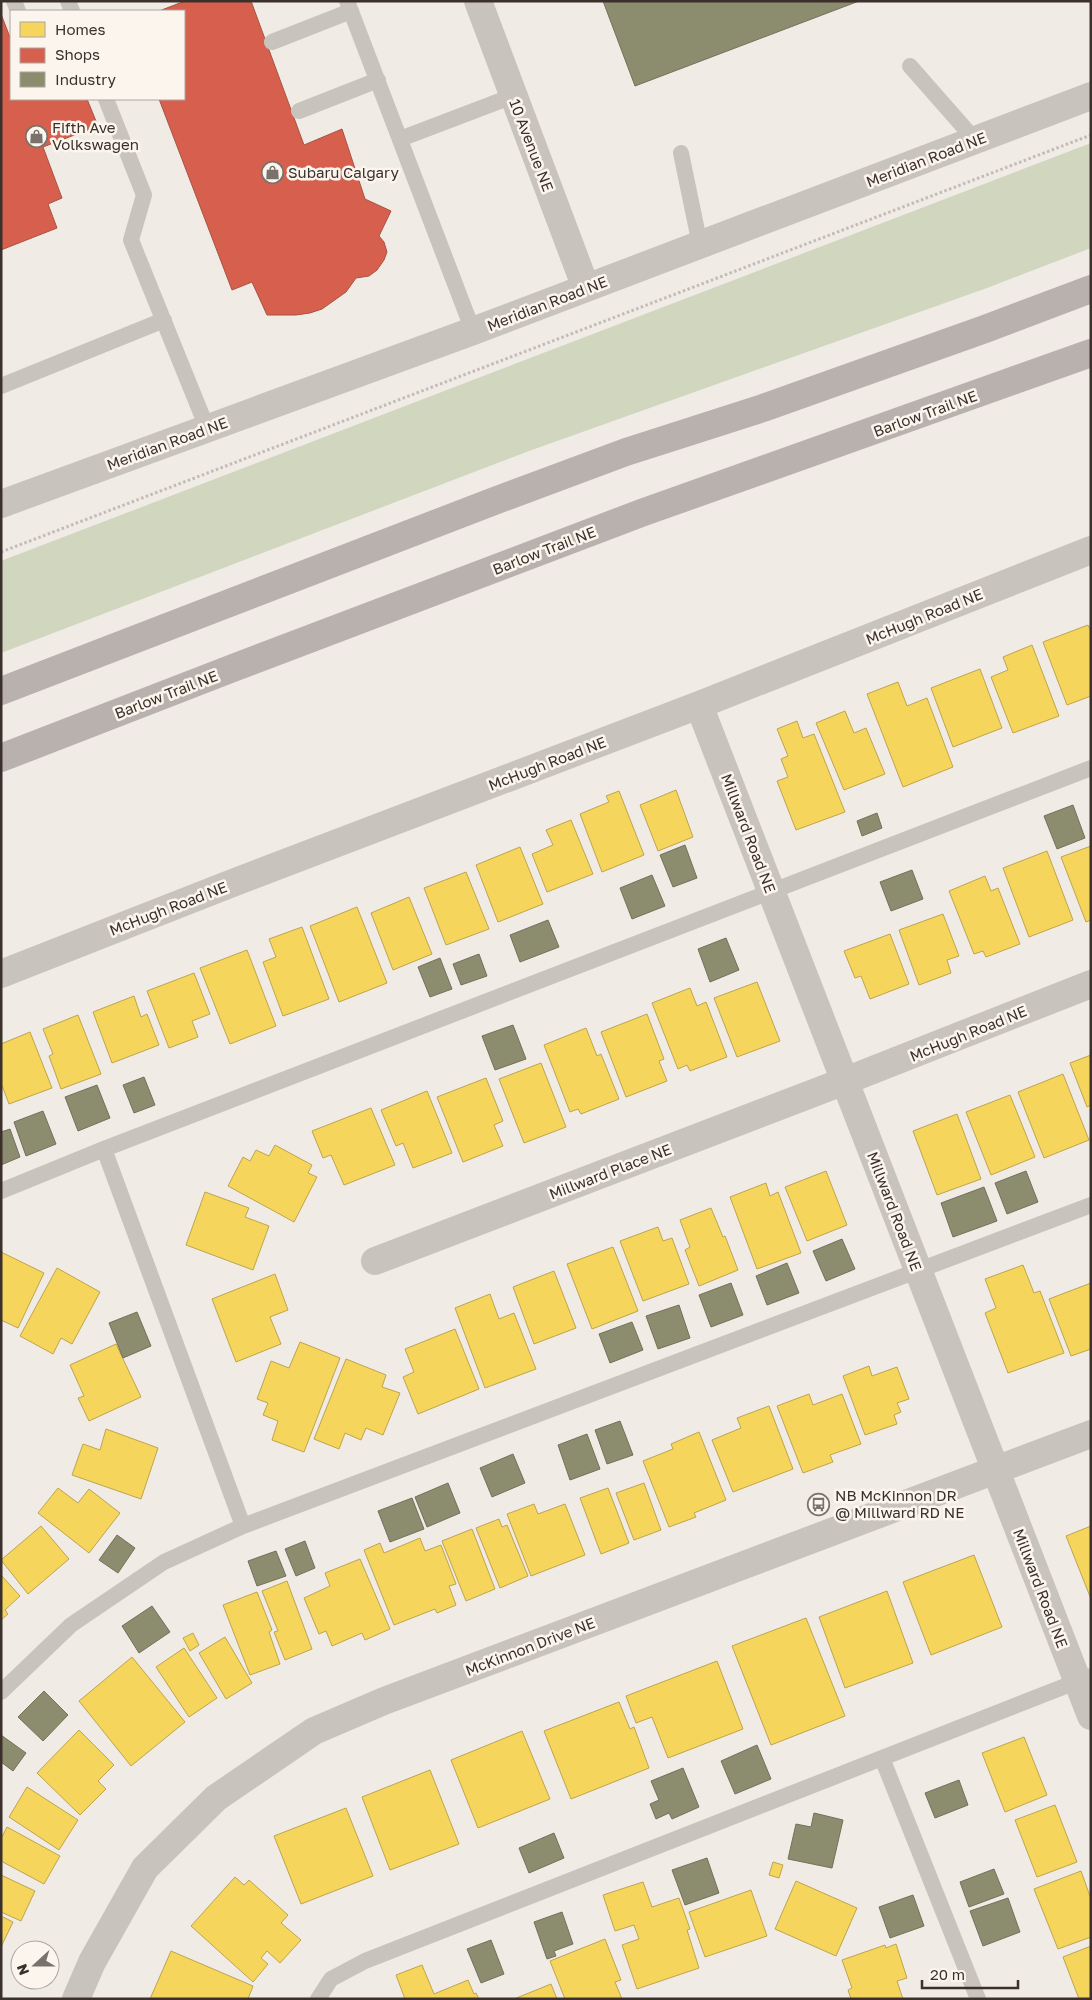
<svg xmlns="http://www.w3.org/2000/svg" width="1092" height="2000" viewBox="0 0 1092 2000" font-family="'Golos Text',sans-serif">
<rect width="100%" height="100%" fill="#f0ebe5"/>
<path fill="#d1d6bf" d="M1091,143V248L987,288L529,451L1,653V561Z"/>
<path fill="#f6d55c" stroke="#bea44d" d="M1088,625L1091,631V696L1067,705L1043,642Z
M1032,645L1059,716L1013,733L991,677L1008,670L1003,657Z
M980,669L1002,728L953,747L931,688Z
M898,682L907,706L927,698L953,767L903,787L867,694Z
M845,711L854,733L866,728L885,774L844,790L816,723Z
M797,721L803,738L814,734L845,812L796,830L777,781L788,777L781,759L788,756L777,729Z
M676,790L693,837L658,851L640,805Z
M619,791L644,855L602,872L580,814L609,802L606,796Z
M571,820L593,874L547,892L532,854L553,845L546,830Z
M1091,846V920L1086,922L1061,857Z
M520,847L543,904L498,922L476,865Z
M1047,851L1073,920L1029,937L1003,868Z
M466,872L489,929L446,945L424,888Z
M985,876L991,891L998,888L1020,944L986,957L983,951L974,954L949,891Z
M409,897L432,954L393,970L371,913Z
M357,907L387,983L339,1002L310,926Z
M943,914L959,956L947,960L951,973L919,985L899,930Z
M302,927L329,999L283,1016L263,962L276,957L269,939Z
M890,934L909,984L870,999L861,976L855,978L844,951Z
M247,950L276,1026L230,1044L200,968Z
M194,973L210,1014L192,1021L198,1037L169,1048L147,991Z
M757,982L780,1041L737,1057L714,998Z
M690,988L697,1006L706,1002L727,1057L690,1071L687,1065L678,1069L652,1003Z
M134,996L141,1017L147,1014L159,1045L112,1063L93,1012Z
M647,1014L664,1059L659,1061L667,1081L626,1097L601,1032Z
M78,1015L101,1074L61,1089L49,1056L53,1054L43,1029Z
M586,1028L597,1056L601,1054L619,1099L581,1114L578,1109L570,1112L544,1045Z
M30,1032L52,1088L9,1104L1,1083V1044Z
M1091,1055V1105L1087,1107L1070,1063Z
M541,1063L566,1127L524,1143L499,1079Z
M1063,1074L1089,1140L1044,1158L1018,1092Z
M486,1078L503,1121L494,1125L503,1146L463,1162L437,1097Z
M427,1091L452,1153L413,1168L403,1143L396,1146L381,1110Z
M1010,1095L1035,1157L991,1175L966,1112Z
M371,1108L395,1165L344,1185L331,1155L323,1158L312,1131Z
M957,1114L981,1179L937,1195L913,1131Z
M275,1145L312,1165L308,1173L317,1177L294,1222L228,1186L243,1157L250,1161L256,1150L269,1156Z
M826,1171L847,1225L807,1241L785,1187Z
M766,1183L770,1196L778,1192L801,1253L757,1269L730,1197Z
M205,1192L249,1208L245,1217L269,1226L253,1270L186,1245Z
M711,1208L723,1237L725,1236L738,1270L699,1286L685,1250L690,1247L680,1220Z
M658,1227L663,1241L672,1238L689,1284L643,1301L620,1241Z
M613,1247L638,1311L592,1329L567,1264Z
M1,1252L44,1273L18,1328L1,1320Z
M1023,1265L1034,1293L1040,1291L1064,1353L1008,1373L985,1313L996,1308L985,1279Z
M57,1268L100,1292L72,1344L61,1338L53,1354L20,1336Z
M554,1271L576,1328L534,1344L513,1287Z
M275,1274L288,1310L270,1317L281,1344L236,1362L212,1299Z
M1091,1283V1349L1071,1356L1049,1299Z
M490,1294L499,1319L514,1313L536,1369L485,1388L455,1308Z
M455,1329L479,1389L418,1414L403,1377L414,1372L405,1349Z
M300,1342L340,1358L304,1452L272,1440L278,1421L263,1415L268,1403L257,1399L271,1361L289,1368Z
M116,1344L141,1397L89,1421L78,1398L84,1396L70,1365Z
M346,1359L386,1375L382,1387L400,1393L383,1435L366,1428L361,1440L345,1433L339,1449L314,1439Z
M869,1366L872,1376L897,1367L909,1399L897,1403L901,1412L894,1415L897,1424L865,1435L843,1376Z
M809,1394L813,1405L842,1394L861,1444L830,1455L833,1462L803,1473L777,1406Z
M769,1406L793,1469L733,1492L712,1440L741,1428L737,1418Z
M106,1429L158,1448L141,1499L72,1475L83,1444L100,1450Z
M699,1432L726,1500L694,1513L696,1517L669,1527L643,1461L673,1449L671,1444Z
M644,1483L661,1530L634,1540L616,1493Z
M58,1488L78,1503L89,1489L120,1513L89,1553L38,1513Z
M608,1488L629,1543L601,1554L580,1498Z
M534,1504L538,1514L565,1504L585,1555L531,1576L507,1514Z
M499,1519L502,1527L507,1525L528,1576L500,1588L476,1528Z
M41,1526L69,1559L28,1594L1,1560Z
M1091,1526V1599L1066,1536Z
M472,1529L495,1589L466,1601L442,1541Z
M420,1538L425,1551L441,1545L456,1584L449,1586L456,1605L437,1613L435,1609L394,1625L364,1550L380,1543L384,1553Z
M974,1555L1002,1627L931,1655L903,1582Z
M360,1559L390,1629L365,1640L362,1633L332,1646L326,1631L319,1634L304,1598L330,1586L325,1573Z
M1,1575L20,1596L5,1610L8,1614L1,1620Z
M287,1581L312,1649L285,1660L274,1632L278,1631L262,1591Z
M887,1591L913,1663L845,1688L819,1617Z
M257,1592L272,1630L269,1632L280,1664L250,1675L223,1605Z
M806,1618L845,1716L771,1745L732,1646Z
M193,1633L199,1645L190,1651L183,1638Z
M225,1637L252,1683L226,1699L199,1653Z
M184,1648L217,1698L189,1717L156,1667Z
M132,1657L185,1722L131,1766L79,1701Z
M717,1661L743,1729L668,1758L652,1717L636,1723L626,1696Z
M619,1702L630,1729L634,1727L649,1768L571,1799L544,1731Z
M79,1730L114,1765L98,1781L106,1789L80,1815L37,1773Z
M522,1731L550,1799L478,1828L451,1760Z
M1024,1737L1047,1795L1005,1812L982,1753Z
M430,1770L459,1844L390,1870L362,1797Z
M27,1787L78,1820L59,1850L9,1817Z
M1055,1805L1077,1862L1037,1877L1015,1820Z
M346,1808L373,1876L301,1904L274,1836Z
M7,1827L60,1856L44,1884L1,1861V1839Z
M773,1862L783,1865L779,1878L769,1875Z
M1081,1871L1091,1899V1937L1058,1949L1034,1889Z
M1,1875L35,1891L21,1921L1,1912Z
M235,1877L244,1885L249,1880L288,1915L281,1923L301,1940L280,1963L267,1951L261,1958L268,1964L253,1982L191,1926Z
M796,1881L857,1908L836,1956L775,1929Z
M643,1882L652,1907L679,1898L690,1929L687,1930L699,1968L637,1989L622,1945L639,1939L634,1925L615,1931L603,1895Z
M751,1890L767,1936L705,1957L689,1912Z
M1,1916L13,1922L1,1947Z
M605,1939L621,1980L615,1982L622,1999H565L550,1961Z
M896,1944L907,1978L897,1981L903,1999H851L848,1990L852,1988L842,1960L885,1945L886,1948Z
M1091,1946V1999H1079L1063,1957Z
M171,1951L253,1986L248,1999H150Z
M422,1965L434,1994L468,1980L474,1994L476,1993L479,1999H405L396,1975Z
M551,1984L557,1999H514Z"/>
<path fill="#d6604d" stroke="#a85243" d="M185,1H251L304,145L342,129L365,199L391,211L379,236L384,242L387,252L384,260L377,270L369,276L356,278L346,292L322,309L310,313L296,315H267L252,282L232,290L159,99H184V11H159Z
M1,14L11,40V99H87L98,126L43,147L62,198L48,204L57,228L1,250Z"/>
<path fill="#8c8c6e" stroke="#74705a" d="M603,1H859L635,86Z
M1073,805L1085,838L1057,849L1044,816Z
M877,813L882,828L862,836L857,821Z
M685,845L697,878L673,887L660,855Z
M912,870L923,899L891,911L880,882Z
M652,875L665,906L632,919L620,888Z
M548,920L559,947L520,962L510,935Z
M726,938L739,970L710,982L698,949Z
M479,954L487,976L461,985L453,964Z
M440,958L452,989L430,997L418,967Z
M513,1025L526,1059L495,1070L482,1036Z
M144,1077L155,1105L134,1113L123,1085Z
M97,1085L110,1118L78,1131L65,1097Z
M43,1111L56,1144L26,1156L14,1122Z
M10,1129L20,1157L1,1165V1132Z
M1026,1171L1038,1202L1007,1214L995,1183Z
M984,1187L997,1221L953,1237L941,1203Z
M842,1239L855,1269L826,1281L813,1251Z
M787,1263L799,1293L767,1305L756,1276Z
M731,1283L743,1315L711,1327L699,1295Z
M679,1305L690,1338L658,1349L646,1316Z
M137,1312L151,1346L123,1358L109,1323Z
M632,1322L643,1350L610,1363L599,1334Z
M620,1421L633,1455L607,1464L595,1430Z
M587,1434L600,1469L570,1480L558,1445Z
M513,1454L525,1483L492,1497L480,1468Z
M448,1483L460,1513L427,1527L415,1497Z
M412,1498L424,1529L390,1542L378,1511Z
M117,1535L135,1548L118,1573L99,1560Z
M305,1541L315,1568L296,1576L285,1549Z
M276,1551L286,1576L257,1586L248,1561Z
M152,1606L170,1632L139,1653L122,1626Z
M44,1691L68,1715L43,1741L18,1717Z
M1,1735L26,1753L13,1771L1,1762Z
M757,1745L771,1779L735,1794L721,1761Z
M683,1768L699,1807L672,1819L669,1813L656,1819L650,1804L659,1800L651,1781Z
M959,1780L968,1805L935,1818L925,1793Z
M814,1813L843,1820L832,1868L788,1859L796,1824L811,1827Z
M554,1833L564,1858L529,1873L519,1848Z
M707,1858L719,1893L685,1905L672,1870Z
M994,1869L1004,1894L969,1907L960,1882Z
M913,1895L924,1926L890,1938L879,1907Z
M1008,1898L1020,1932L983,1946L970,1911Z
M562,1912L573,1944L554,1951L556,1956L547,1959L534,1922Z
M491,1940L504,1974L481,1983L467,1949Z"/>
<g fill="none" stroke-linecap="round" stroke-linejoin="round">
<path stroke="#c2bbb6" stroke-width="3" stroke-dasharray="2.5 2.5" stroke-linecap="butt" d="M1,552L1091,135"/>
<path stroke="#c9c3be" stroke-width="16" d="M14,1L18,11
M68,1L72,11
M347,1L473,331
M272,42L351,11
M910,66L975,140
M106,99L144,195L131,240L207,428
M299,111L378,80
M400,139L513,96
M681,153L700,245
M1,386L164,320
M104,1149L243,1526
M1,1191L104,1149L1091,768
M1,1692L71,1625L164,1562L243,1526L1091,1205
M882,1758L978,1999
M318,1999L331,1979L365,1961L1091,1676"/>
<path stroke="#c9c3be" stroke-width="28" d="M478,1L586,288
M1,504L473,331L1091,96
M699,705L1091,1716
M1,974L230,884L699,705L1091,550
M375,1261L845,1081L1091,984
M76,1999L92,1962L145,1868L216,1798L314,1731L384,1701L1091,1434"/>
<path stroke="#b8b1ad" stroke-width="28" d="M1,691L497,500L626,452L763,408L985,329L1091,289
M1,758L233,668L644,512L1091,353"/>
</g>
<defs>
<symbol id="shop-ring" viewBox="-11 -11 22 22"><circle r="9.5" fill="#fbf5ee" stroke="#7a716c" stroke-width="1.5"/><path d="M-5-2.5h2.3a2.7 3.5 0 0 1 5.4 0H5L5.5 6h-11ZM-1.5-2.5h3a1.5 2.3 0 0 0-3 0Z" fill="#7a716c"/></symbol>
<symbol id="bus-ring" viewBox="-11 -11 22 22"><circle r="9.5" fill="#fbf5ee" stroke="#7a716c" stroke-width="1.5"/><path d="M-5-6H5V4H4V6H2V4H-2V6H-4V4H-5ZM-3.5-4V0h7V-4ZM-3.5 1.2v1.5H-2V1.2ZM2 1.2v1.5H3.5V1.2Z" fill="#7a716c"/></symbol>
</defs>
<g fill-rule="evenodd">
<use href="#shop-ring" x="24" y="124" width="25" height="25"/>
<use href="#shop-ring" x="260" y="160" width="25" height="25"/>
<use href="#bus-ring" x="806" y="1492" width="25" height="25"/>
</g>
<g text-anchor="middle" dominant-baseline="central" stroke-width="5" stroke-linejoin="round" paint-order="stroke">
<g font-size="15" fill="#3b302b" stroke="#fbf5ee" text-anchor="start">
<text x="52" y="127">Fifth Ave<tspan x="52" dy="17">Volkswagen</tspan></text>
<text x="288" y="172">Subaru Calgary</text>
<text x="835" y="1495">NB McKinnon DR<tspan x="835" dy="17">@ Millward RD NE</tspan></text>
</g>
<g font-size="15" fill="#3b302b" stroke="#fbf5ee">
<text transform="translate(532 145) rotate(69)">10 Avenue NE</text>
<text transform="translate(926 159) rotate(-21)">Meridian Road NE</text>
<text transform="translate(547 303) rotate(-21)">Meridian Road NE</text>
<text transform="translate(925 413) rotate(-20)">Barlow Trail NE</text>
<text transform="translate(167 443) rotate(-20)">Meridian Road NE</text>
<text transform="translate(544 550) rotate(-21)">Barlow Trail NE</text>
<text transform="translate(924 616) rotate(-22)">McHugh Road NE</text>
<text transform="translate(166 694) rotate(-21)">Barlow Trail NE</text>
<text transform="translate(547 763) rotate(-21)">McHugh Road NE</text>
<text transform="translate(749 833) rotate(69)">Millward Road NE</text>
<text transform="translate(168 908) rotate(-21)">McHugh Road NE</text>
<text transform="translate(968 1033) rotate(-22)">McHugh Road NE</text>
<text transform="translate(610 1171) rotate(-21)">Millward Place NE</text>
<text transform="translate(895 1211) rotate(69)">Millward Road NE</text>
<text transform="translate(1041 1588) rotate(69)">Millward Road NE</text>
<text transform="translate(530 1646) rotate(-21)">McKinnon Drive NE</text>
</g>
</g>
<rect width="1092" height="2000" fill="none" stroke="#3b302b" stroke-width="5"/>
<rect x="10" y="10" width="175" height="90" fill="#fbf5ee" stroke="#aea6a0"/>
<rect x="20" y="22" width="25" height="15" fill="#f6d55c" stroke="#aea6a0"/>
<text x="55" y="35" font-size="15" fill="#3b302b">Homes</text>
<rect x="20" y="48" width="25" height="15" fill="#d6604d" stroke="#aea6a0"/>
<text x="55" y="60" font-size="15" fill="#3b302b">Shops</text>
<rect x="20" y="72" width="25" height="15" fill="#8c8c6e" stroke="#aea6a0"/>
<text x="55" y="85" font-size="15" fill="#3b302b">Industry</text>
<g transform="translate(35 1965) rotate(249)"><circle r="24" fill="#fbf5ee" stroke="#aea6a0"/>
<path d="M0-4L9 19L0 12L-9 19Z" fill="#7a716c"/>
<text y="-8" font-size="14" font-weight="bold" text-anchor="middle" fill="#3b302b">N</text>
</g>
<path d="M922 1980v8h96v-8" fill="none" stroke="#3b302b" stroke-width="2.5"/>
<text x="930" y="1980" font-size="15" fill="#3b302b" stroke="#fbf5ee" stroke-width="4" paint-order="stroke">20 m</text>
</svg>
